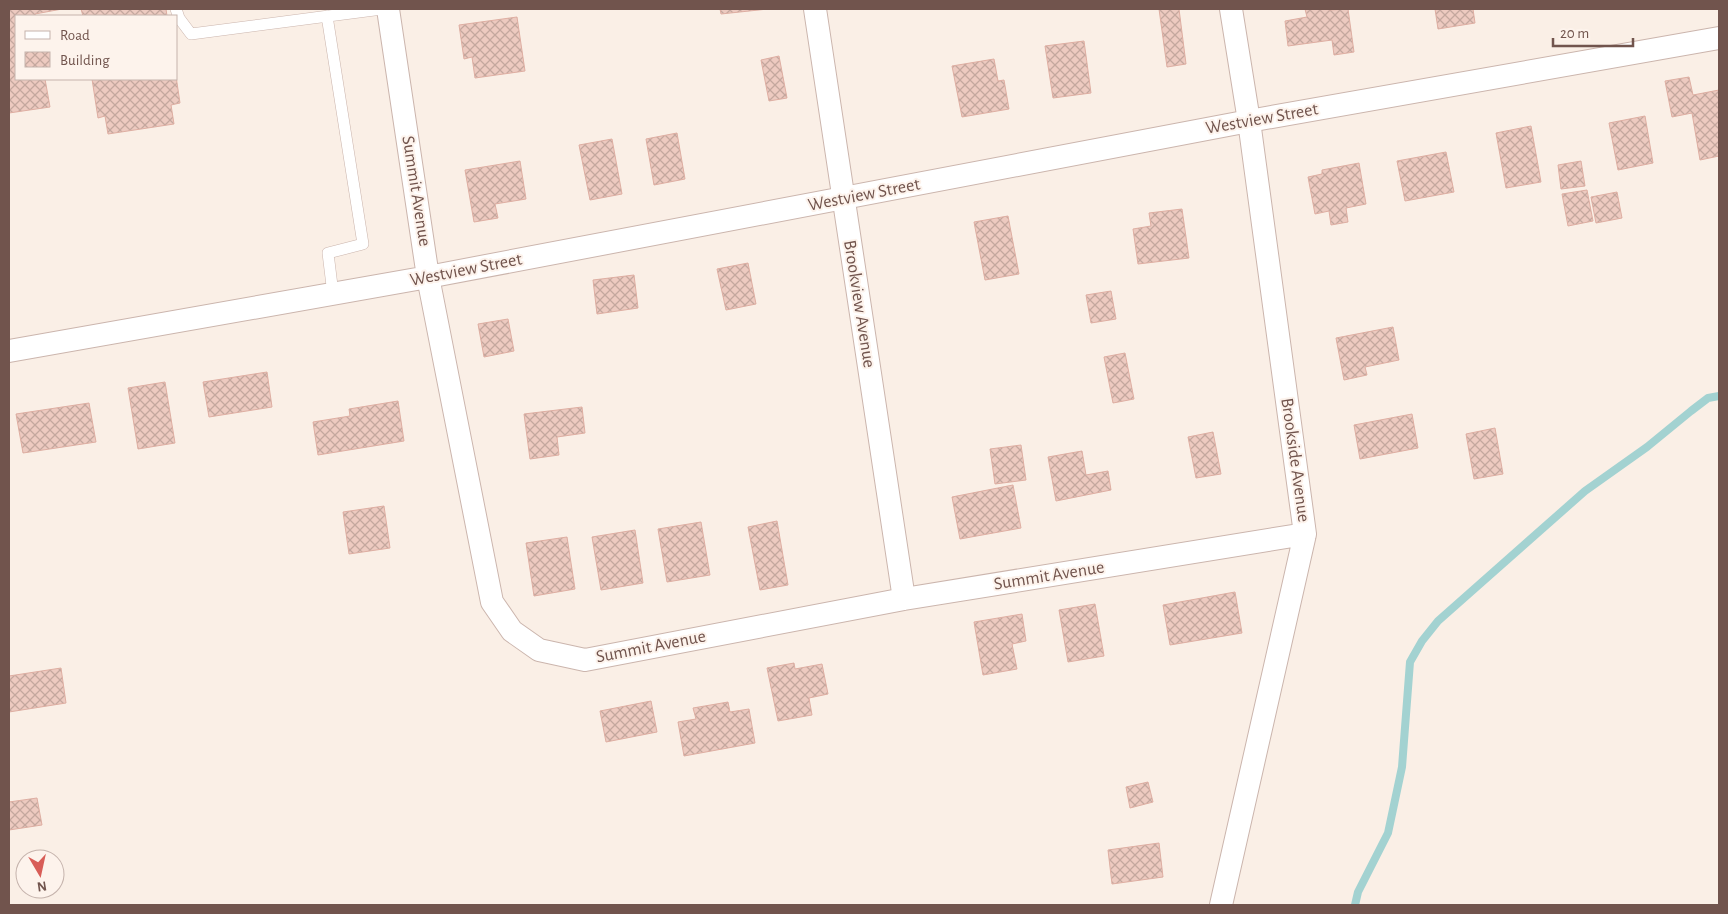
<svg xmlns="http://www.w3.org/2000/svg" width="1728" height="914" viewBox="0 0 1728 914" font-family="'Alegreya Sans',sans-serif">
<defs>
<pattern id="building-cross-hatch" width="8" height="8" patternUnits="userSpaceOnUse" patternTransform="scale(1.25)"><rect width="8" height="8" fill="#edcac0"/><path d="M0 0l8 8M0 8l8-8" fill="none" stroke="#c4a79e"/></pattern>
</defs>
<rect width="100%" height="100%" fill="#faefe6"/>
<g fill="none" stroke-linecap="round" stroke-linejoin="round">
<path stroke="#a3d2d1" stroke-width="8" d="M1355,905L1358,892L1388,833L1402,767L1410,662L1422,641L1438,621L1585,491L1647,447L1691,411L1708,398L1719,396"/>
</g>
<path fill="url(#building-cross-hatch)" stroke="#deaea2" d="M9,9H62L35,14L36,16H16V79H45L50,107L9,113Z
M81,9H166L167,16H83Z
M720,9H768L721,14Z
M1159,9H1179L1186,64L1167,67Z
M1305,9H1329V10L1348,9L1354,52L1334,55L1332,40L1288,46L1285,21L1307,17Z
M1435,9H1473L1475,23L1438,29Z
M517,17L525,71L475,78L472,57L464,59L459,25Z
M1084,41L1091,93L1053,98L1045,46Z
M779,56L787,98L769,101L761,60Z
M994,59L998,81L1004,80L1009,109L962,117L952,66Z
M176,76L180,103L171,105L174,124L108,134L105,116L98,118L92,79H176Z
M1689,77L1693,95L1719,90V156L1700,160L1692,113L1672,117L1665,81Z
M1645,116L1653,163L1618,170L1609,123Z
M1531,126L1541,182L1506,188L1496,133Z
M677,133L685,179L654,185L646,139Z
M612,139L622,194L590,200L579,145Z
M1446,152L1454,192L1405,201L1397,161Z
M520,161L526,199L495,204L498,218L474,222L465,170Z
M1581,161L1585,186L1561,189L1558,165Z
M1359,163L1366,204L1346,208L1348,222L1331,225L1329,211L1315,214L1308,177L1322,174V170Z
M1587,190L1593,221L1568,226L1562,194Z
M1617,192L1622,218L1596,223L1591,197Z
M1182,209L1189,258L1138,264L1133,229L1151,226L1149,213Z
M1008,216L1019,274L985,280L974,222Z
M748,263L756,304L726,310L717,269Z
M634,275L638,308L597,314L593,280Z
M1111,291L1116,319L1091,323L1086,295Z
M508,319L514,351L484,357L478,324Z
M1393,327L1399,360L1365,367L1367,375L1344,380L1336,338Z
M1125,353L1134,399L1113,403L1104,357Z
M267,372L272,407L209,417L203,382Z
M165,382L175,443L138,449L128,388Z
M398,401L404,441L318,455L313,422L350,416L349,409Z
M89,403L96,442L23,453L16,414Z
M582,407L585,433L557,437L559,455L530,459L524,414Z
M1412,414L1418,448L1360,459L1354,425Z
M1495,428L1503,474L1474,479L1466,434Z
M1213,432L1221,474L1196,478L1188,437Z
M1021,445L1026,480L995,484L990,449Z
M1082,451L1086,475L1108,471L1111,490L1056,501L1048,457Z
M1013,485L1021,528L960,539L952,497Z
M384,506L390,548L349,554L343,512Z
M777,521L788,585L760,590L748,527Z
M701,522L710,575L667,582L658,529Z
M635,530L643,583L601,590L592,537Z
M567,537L575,589L534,596L526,543Z
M1235,592L1242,633L1170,645L1163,605Z
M1095,604L1104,656L1068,662L1059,610Z
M1022,614L1026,641L1012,644L1017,669L983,675L974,622Z
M794,663L795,669L822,664L828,694L809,698L812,715L778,721L767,668Z
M61,668L66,703L9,712V676Z
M651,701L657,732L606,742L600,711Z
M728,702L730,712L749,709L755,743L684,756L678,722L696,719L693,708Z
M1148,782L1153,802L1130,808L1126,787Z
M37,798L42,825L9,830V802Z
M1159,843L1163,877L1112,884L1108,850Z"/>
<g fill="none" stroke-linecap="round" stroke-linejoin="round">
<defs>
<path id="service" d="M176,9L179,18L191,34L382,9
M327,16L363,244L328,253L333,294"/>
<path id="minor" d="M388,9L428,277L492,602L512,631L539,650L585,660L904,599L1305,534
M815,9L904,599
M9,351L428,277L1249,121L1719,38
M1221,905L1305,534L1249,121L1231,9"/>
</defs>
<use href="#service" stroke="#cbb5ad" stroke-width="12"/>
<use href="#minor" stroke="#cbb5ad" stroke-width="24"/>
<use href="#service" stroke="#fff" stroke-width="11"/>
<use href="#minor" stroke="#fff" stroke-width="22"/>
</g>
<g text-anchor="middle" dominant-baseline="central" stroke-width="4" stroke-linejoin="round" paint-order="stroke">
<g font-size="18" fill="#71544d" stroke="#fdf3ec">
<text transform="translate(1262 119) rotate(-10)">Westview Street</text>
<text transform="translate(416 191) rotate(81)">Summit Avenue</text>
<text transform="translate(864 195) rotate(-11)">Westview Street</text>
<text transform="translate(466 270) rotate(-11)">Westview Street</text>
<text transform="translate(859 304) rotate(81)">Brookview Avenue</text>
<text transform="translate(1295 460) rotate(82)">Brookside Avenue</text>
<text transform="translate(1049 576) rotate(-9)">Summit Avenue</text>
<text transform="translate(651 647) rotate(-11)">Summit Avenue</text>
</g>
</g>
<rect width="1728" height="914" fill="none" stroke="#71544d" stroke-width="20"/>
<rect x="15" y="15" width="162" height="65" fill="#fdf3ec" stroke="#c5b3ac"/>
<rect x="25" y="31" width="25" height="8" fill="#ffffff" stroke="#c5b3ac"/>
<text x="60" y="40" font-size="15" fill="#71544d">Road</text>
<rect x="25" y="52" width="25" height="15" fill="url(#building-cross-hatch)" stroke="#c5b3ac"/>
<text x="60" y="65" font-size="15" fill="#71544d">Building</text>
<g transform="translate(40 874) rotate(171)"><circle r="24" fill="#fdf3ec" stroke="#c5b3ac"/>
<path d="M0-4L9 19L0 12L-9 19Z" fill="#d85d57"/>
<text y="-8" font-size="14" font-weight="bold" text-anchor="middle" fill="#71544d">N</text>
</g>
<path d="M1553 38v8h80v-8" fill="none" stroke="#71544d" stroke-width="2.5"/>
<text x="1560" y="38" font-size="15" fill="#71544d" stroke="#fdf3ec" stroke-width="4" paint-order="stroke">20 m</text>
</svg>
